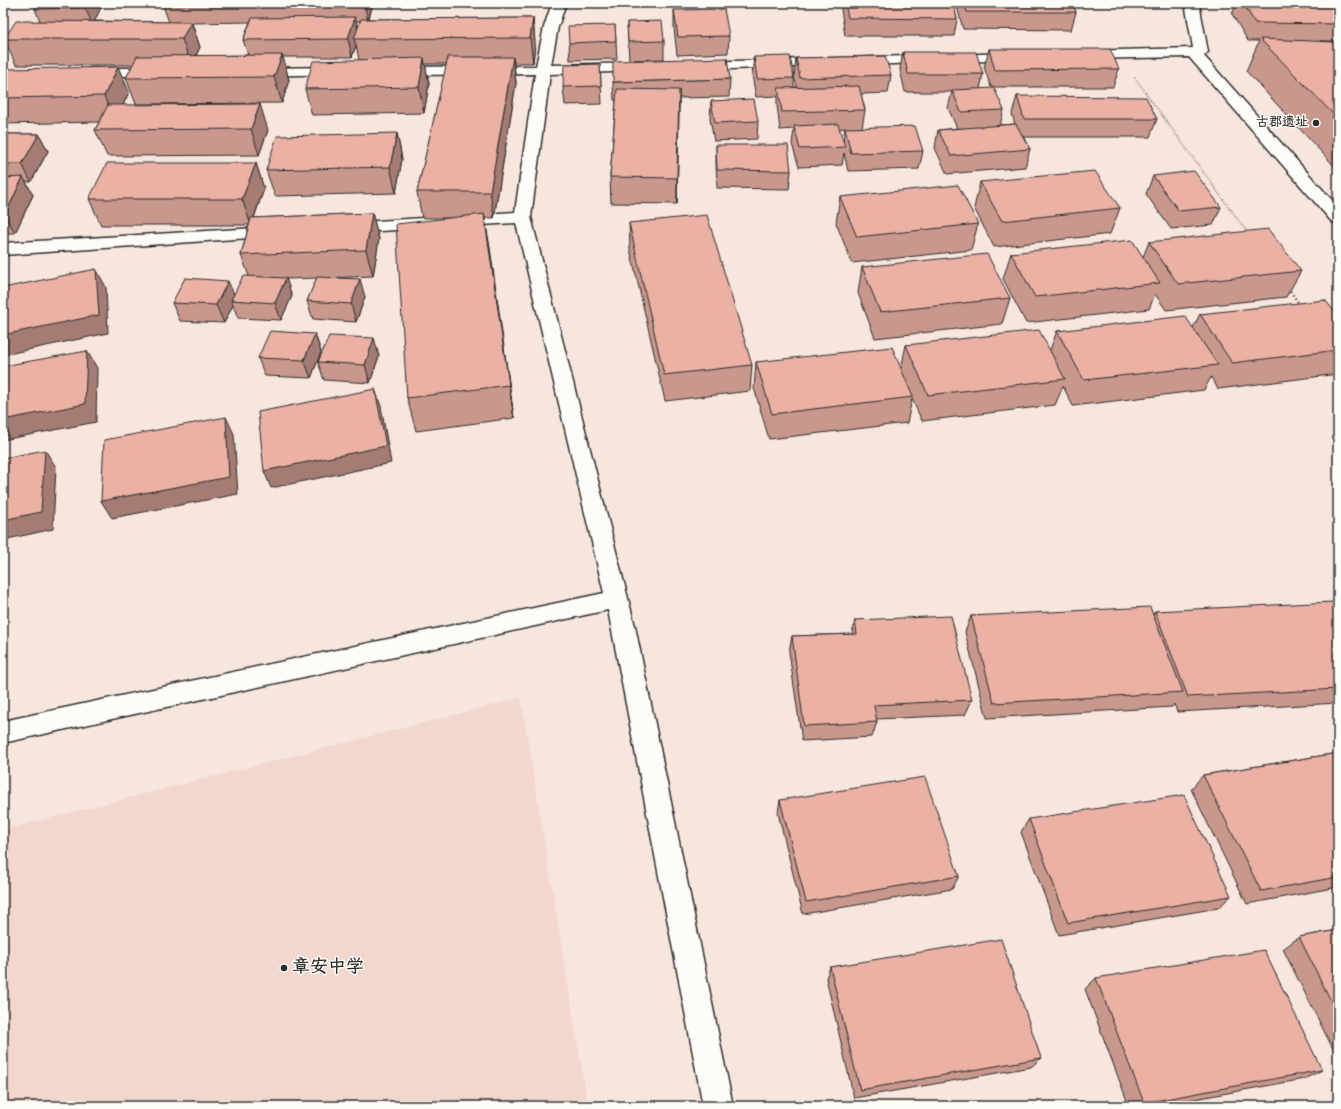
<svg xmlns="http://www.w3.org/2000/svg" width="1341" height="1109" viewBox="0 0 1341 1109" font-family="Dekko,'LXGW WenKai TC',sans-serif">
<rect width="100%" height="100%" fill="#f7e6de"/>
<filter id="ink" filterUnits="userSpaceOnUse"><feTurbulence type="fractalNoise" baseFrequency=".025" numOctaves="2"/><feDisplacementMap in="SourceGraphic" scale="8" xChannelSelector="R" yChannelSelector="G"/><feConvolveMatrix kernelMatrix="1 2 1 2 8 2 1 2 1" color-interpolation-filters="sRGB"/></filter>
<g filter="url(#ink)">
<path fill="#f3d6cd" d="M521,698L588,1106H3V830Z"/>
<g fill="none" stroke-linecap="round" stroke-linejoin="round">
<defs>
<path id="minor" d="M552,3H566L558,27L551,65L644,63L649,64L651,67L649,70L644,71L550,74L531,217L635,626L733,1106H703L608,610L3,743V721L604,593L516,223L346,233L340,232L337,228L340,224L346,223L515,212L535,74L396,75L391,74L389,71L391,68L396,67L536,66L544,27Z
M1185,3H1199L1208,52L1204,56L1338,207V223L1332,222L1189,57L1082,59L1077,58L1075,55L1077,52L1082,51L1193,48Z
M1016,53L1021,54L1023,57L1021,60L698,70L693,69L691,66L693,63L698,62Z
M340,67L345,68L347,71L345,74L256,76L251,75L249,72L251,69L256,68Z
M90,68H158L163,69L165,72L163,75L158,76H90L85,75L83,72L85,69Z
M275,227L281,228L284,232L281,236L3,255V243Z"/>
</defs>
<use href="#minor" stroke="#2b2b2b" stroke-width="3"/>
<path stroke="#2b2b2b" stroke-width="2" stroke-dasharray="0.5 2" stroke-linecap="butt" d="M1135,78L1247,232"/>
<path stroke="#2b2b2b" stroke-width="2.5" stroke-dasharray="1 3" stroke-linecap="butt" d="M1288,288L1300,305"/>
<use href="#minor" fill="#fdfcf7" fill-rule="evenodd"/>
</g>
<path fill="#c9988d" stroke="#2b2b2b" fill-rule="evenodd" d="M38,3H103L94,21L169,22L162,3H373L369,19L533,18L535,43L533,63H514L516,83L494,218H485L514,418L416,431L407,398L450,218H422L417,192L447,64H425L429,84L424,113L312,115L305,89L359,60L356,45L352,57H283L289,80L282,103L136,104L126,78L133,65H16L4,39L40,21L35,9ZM356,21H360L358,28ZM250,22L243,40L248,55L196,56L200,47L192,23Z
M842,3H953L957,19L954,36H845L841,9Z
M956,3H1072L1076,12L1071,30L963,29Z
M1237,3H1338V41H1320L1338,42V170L1246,71L1259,41H1248L1232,14Z
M674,10L729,36L728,53L677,55L674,28Z
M627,22L664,41V59L629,60Z
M615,25L617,59L570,60L569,43Z
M989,49L1119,69L1113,87H991L984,67Z
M903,52L983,74L980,89L1004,110L1000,125L1015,124L1012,114L1017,96L1157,119L1150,137H1023L1030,149L1025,167L947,174L935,148L938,130L957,128L948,108L952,92H905L900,69Z
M754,57L794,78V87H797L794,76L796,58L891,75L888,93L861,94L865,110L862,128L923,151L919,169L848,171L844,153L842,165L799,167L792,144L794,129L780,130L777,105V96L756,97L752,75ZM845,128L843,141L839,129Z
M600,64L602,104L565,105L563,87Z
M118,67L129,92L123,105L268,130L259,155L107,156L95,130L99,122L3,124V73Z
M730,79L729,97L679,98L677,204L611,203L610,177L616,100H614L613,82Z
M711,101L758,121L757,139L714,141L710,119Z
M397,133L402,159L396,193L275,196L266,170Z
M3,134H39L48,151L31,182H26L33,195L15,233H3Z
M716,145L791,171L789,189L717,188L716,163Z
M256,163L264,189L254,218L372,213L379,239L373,276L328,278L365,297L356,322L313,319L307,301L317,278L286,279L292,296L281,320L238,318L233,305L224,323L180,321L172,303L234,294L249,276L241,255L249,225H101L89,199Z
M1153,176L1221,207L1213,225L1171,229L1146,194Z
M980,182L1120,208L1110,234L994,247L974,208Z
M840,197L978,224L971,250L852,263L836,223Z
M629,223L752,365L750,391L665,401L630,249Z
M1149,242L1301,271L1286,297L1166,310L1155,294L1149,309L1026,323L1003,279L1011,253L1143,257Z
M862,267L1010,298L1002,324L875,338L858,293Z
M1200,314L1338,316V374L1218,389L1211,377L1204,390L1073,406L1063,386L1055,405L922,421L912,399L907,423L769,439L754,388L756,362L901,369L906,345L1050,350L1057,331L1193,328Z
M315,334L321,352L311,378L265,376L258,358Z
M379,356L370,383L324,380L318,362Z
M1338,606V703L1177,712L1174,704L1172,707L987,718L965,632L971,616L1153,615L1155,611L1335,609Z
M855,620L972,700L965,715L876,719L877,722L872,737L802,741L789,652L792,636L852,634Z
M1338,753V887L1247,904L1191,789L1203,775Z
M780,800L959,876L952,889L803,914L778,813Z
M1029,819L1231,896L1218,908L1059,935L1021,832Z
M1338,930V1059L1283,949L1299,937Z
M830,967L1041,1058L1031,1067L854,1098L826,978Z
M1096,978L1322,1070L1304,1079L1156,1106H1129L1085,989Z"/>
<path fill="#a47c73" stroke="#2b2b2b" d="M88,3H103L93,25L85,8Z
M364,3H373L368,21Z
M355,17L359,34L354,39L356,45L352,57L348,39Z
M533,18L535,43L533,63L530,38Z
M191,22L200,47L191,65L182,39Z
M282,55L289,80L282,103L274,77Z
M513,57L516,83L494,218L490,192Z
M424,58L429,84L424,113L419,87Z
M118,67L129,92L115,122L104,96Z
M679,90V116L677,204V178Z
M260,104L268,130L259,155L251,129Z
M397,133L402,159L396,193L390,167Z
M39,134L48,151L31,182L22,164Z
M256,163L264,189L251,225L242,199Z
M23,177L33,195L15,233L5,215Z
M372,213L379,239L373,276L366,250Z
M484,214L490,247L514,418L509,385Z
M96,269L106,287L108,333L3,355V335Z
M286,278L292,296L281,320L275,303Z
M360,279L365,297L356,322L351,304Z
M228,281L236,299L231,300L233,305L224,323L216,305Z
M315,334L321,352L311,378L304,360Z
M374,338L379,356L370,383L365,365Z
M87,351L97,368L96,422L3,440V420Z
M375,389L381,406L391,463L271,488L264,471Z
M226,417L234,434L238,494L112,518L101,501Z
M45,450L56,467L53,529L3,540V520Z"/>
<path fill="#eab1a4" stroke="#2b2b2b" d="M38,3H88L85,8L35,9Z
M845,3H953L957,19L848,18Z
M964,3H1072L1076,12H967Z
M1243,3H1338V24L1255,23Z
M724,9L729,36L678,37L674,10Z
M355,17L348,39L243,40L252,18Z
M533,18L530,38L354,39L361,19Z
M16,21L191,22L182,39H4Z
M662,21L664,41L628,42L627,22Z
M615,25L616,41L569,43L568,26Z
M1260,39L1338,42V119Z
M989,49H1110L1119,69L995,70Z
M903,52H976L983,74H908Z
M282,55L274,77L126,78L137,56Z
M790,56L794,78L757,79L754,57Z
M885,56L891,75L800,78L796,58Z
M448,57H513L490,192H417Z
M424,58L419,87L305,89L313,61Z
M727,58L730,79L613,82V61Z
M600,64L601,86L563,87L564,65Z
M118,67L104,96L3,98V73L6,69Z
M859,86L865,110L782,112L778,88Z
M994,88L1004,110L961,112L952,90Z
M617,89L679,90L677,178L610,177Z
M1017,96L1146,97L1157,119H1024Z
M754,99L758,121L715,123L711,101Z
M260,104L251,129L95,130L108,105Z
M838,124L845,147L800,149L794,126Z
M1016,124L1030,149L951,156L938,130Z
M915,126L923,151L851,153L845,128Z
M397,133L390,167L266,170L277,136Z
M3,134H39L22,164H3Z
M716,145H788L791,171L717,170Z
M107,163H256L242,199H89Z
M1095,171L1120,208L1002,221L980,182Z
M1194,171L1221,207L1179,211L1153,176Z
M23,177L5,215H3V178Z
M958,185L978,224L857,237L840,197Z
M372,213L366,250L241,255L251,218Z
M484,214L509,385L407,398L396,224Z
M707,215L752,365L664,375L629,223Z
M1268,229L1301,271L1178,284L1149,242Z
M1132,240L1160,283L1035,297L1011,253Z
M987,254L1010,298L880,312L862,267Z
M96,269L99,315L3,335V288Z
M243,276L286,278L275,303L231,300Z
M317,277L360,279L351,304L307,301Z
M185,278L228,281L216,305L172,303Z
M1325,300L1338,316V350L1232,363L1200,314Z
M1185,316L1218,365L1084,380L1057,331Z
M1039,330L1065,379L928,395L906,345Z
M270,331L315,334L304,360L258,358Z
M329,336L374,338L365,365L318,362Z
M892,347L913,397L772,414L756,362Z
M87,351L85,404L3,420V366Z
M375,389L386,446L264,471L258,412Z
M226,417L229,477L101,501L104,440Z
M45,450L41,512L3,520V458Z
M1332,602L1338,614V689L1188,697L1155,611Z
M1150,607L1183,692L994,703L971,616Z
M951,616L972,700L874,705L877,722L804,726L792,636L857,634L855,620Z
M1338,753V877L1261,891L1203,775Z
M925,777L959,876L806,902L780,800Z
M1184,795L1231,896L1068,923L1029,819Z
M1338,930V1015L1299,937Z
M1001,939L1041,1058L860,1090L830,967Z
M1264,950L1322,1070L1144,1103L1096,978Z"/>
</g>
<g fill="#2b2b2b" stroke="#fdfcf7" stroke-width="1.5">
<circle cx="1316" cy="123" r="4"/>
<circle cx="284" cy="968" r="4"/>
</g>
<g text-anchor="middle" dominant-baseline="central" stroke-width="3" stroke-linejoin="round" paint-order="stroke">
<g font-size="13" font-weight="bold" fill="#2b2b2b" stroke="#fdfcf7" text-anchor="end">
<text x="1308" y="123">古郡遗址</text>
</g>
<g font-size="18" font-weight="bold" fill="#2b2b2b" stroke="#fdfcf7" text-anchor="start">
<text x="292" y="968">章安中学</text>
</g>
</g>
<rect width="1341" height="1109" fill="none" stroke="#fdfcf7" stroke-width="16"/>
<rect x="8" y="8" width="1325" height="1093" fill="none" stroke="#2b2b2b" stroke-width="1.5" filter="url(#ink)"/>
</svg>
